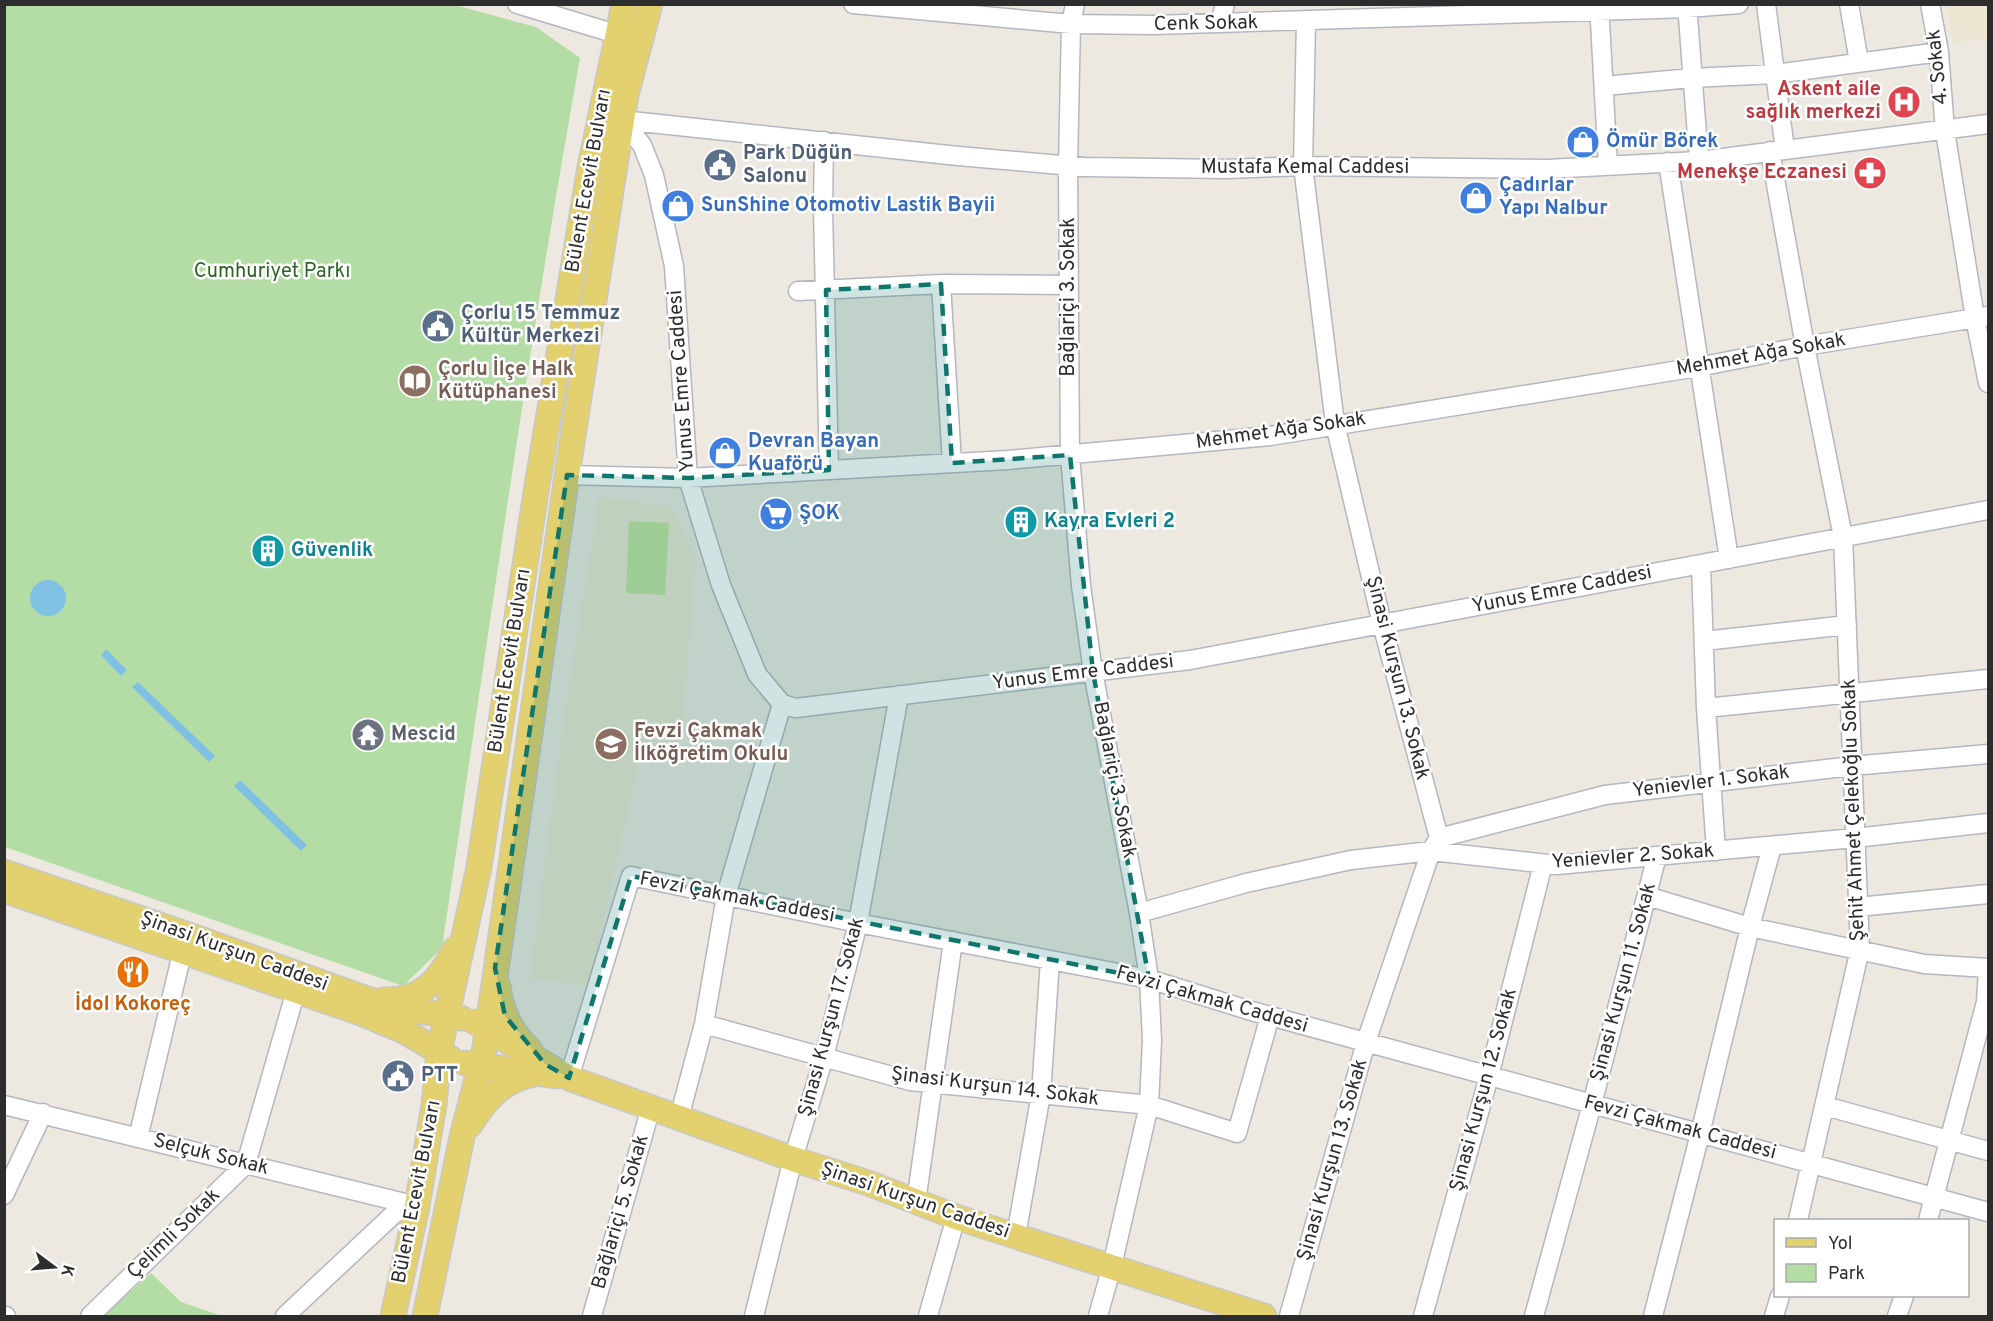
<svg xmlns="http://www.w3.org/2000/svg" width="1993" height="1321" viewBox="0 0 1993 1321" font-family="Overpass,sans-serif">
<rect width="100%" height="100%" fill="#ede9e1"/>
<path fill="#ece6d3" d="M1946,5H1988V38L1953,43Z
M599,497L671,506L696,558L681,741L642,748L589,986L530,978L562,732Z"/>
<path fill="#b3dda4" d="M451,4L536,27L580,58C527,354 486,651 442,948L403,986L5,847V5Z
M151,1273L181,1302L222,1316H103Z"/>
<path fill="#c2e3a1" d="M629,521L669,523L665,595L626,593Z"/>
<path fill="#80c1e3" d="M30 598a18 18 0 1 1 36 0a18 18 0 1 1-36 0Z
M106,649L127,670L121,676L101,655Z
M138,682L215,756L209,762L132,687Z
M240,780L307,845L301,851L234,786Z"/>
<g fill="none" stroke-linecap="round" stroke-linejoin="round">
<defs>
<path id="minor" d="M517,4L616,34
M853,4L1071,24L1154,25L1687,8L1739,4
M1075,4L1071,24L1068,165L1070,455L1081,586L1093,672L1139,913L1149,979L1152,1040L1149,1105L1112,1266L1098,1316
M1599,4L1608,166
M1687,4L1699,161
M1766,4L1785,150
M1849,4L1859,62
M1930,4L1939,52L1945,131L1975,318L1988,383
M1220,23L1225,4
M1604,86L1692,78L1775,74L1939,52
M622,120L642,145L654,175L674,266L688,478L721,585L757,674L782,704L796,708L1190,660L1988,510
M622,120L958,156L1084,167L1227,169L1303,166L1547,169L1699,161L1988,124
M824,141L823,209L829,470
M1770,151L1805,346L1843,537L1860,949L1798,1220
M1668,162L1729,559
M941,284L952,463
M798,291L941,284L1068,285
M567,475L688,478L1008,460L1270,436L1698,367L1805,346L1988,316
M1701,564L1706,708L1716,851
M1704,641L1847,625
M1706,708L1988,679
M1439,838L1605,795L1852,766L1988,754
M1647,896L1750,927L1924,964L1988,968
M1858,907L1988,894
M1139,913L1246,883L1351,860L1431,851L1557,865L1855,838L1988,823
M704,1024L910,1081L1149,1105L1237,1133L1270,1016
M569,1078L631,876L858,923L1149,979L1248,1010L1988,1212
M4,1105L417,1206
M1825,1106L1988,1151
M679,1118L704,1024L726,896L782,704
M138,1138L185,941
M4,1195L43,1113
M916,1202L953,941
M1928,1220L1986,1002L1988,970
M1016,1236L1041,1094L1050,960
M4,1316H6
M90,1316L246,1164L299,980
M285,1316L396,1212L417,1206
M592,1316L651,1107
M754,1316L793,1159L824,1057L858,923L899,695
M928,1316L956,1217
M1289,1316L1366,1042L1431,851L1439,838L1382,624L1335,424L1303,166L1306,21
M1423,1316L1489,1076L1543,864
M1534,1316L1592,1104L1657,856
M1653,1316L1700,1134L1750,927L1772,846
M1774,1316L1780,1296
M1897,1316L1904,1296"/>
<path id="major" d="M4,872L186,934L367,999L394,1007L461,1018
M4,890L361,1013L404,1031L450,1058
M498,986C501,1011 512,1033 530,1050
M384,1000C421,1001 439,981 455,949
M475,1022L569,1078L793,1159L868,1183L956,1217L1264,1316
M465,1063L557,1076
M470,1125C486,1099 503,1080 534,1074
M393,1316L417,1206L434,1105L439,1052L479,867L537,486L590,167L624,4
M425,1316L462,1137L485,1047L567,475L622,120L626,95L650,4"/>
</defs>
<use href="#minor" stroke="#b5b6bf" stroke-width="21"/>
<use href="#major" stroke="#c8c8c8" stroke-width="27"/>
<use href="#minor" stroke="#fff" stroke-width="18"/>
<use href="#major" stroke="#e3d170" stroke-width="24"/>
</g>
<path fill="#0f766e" fill-opacity="0.2" stroke="#0f766e" stroke-width="4.5" stroke-dasharray="12 8" stroke-linejoin="round" d="M941,284L952,463L1070,455L1093,672L1149,979L631,876L569,1078L545,1064L505,1016L495,968L567,475L688,478L829,470L826,290Z"/>
<defs>
<symbol id="hospital-disc" viewBox="-11 -11 22 22"><circle r="9.5" fill="#e0444e" stroke="#fff"/><path d="M-5-5h3v3.5h4V-5h3V5h-3V1.5h-4V5h-3Z" fill="#fff"/></symbol>
<symbol id="shop-disc" viewBox="-11 -11 22 22"><circle r="9.5" fill="#3f7fe0" stroke="#fff"/><path d="M-5-2.5h2.3a2.7 3.5 0 0 1 5.4 0H5L5.5 6h-11ZM-1.5-2.5h3a1.5 2.3 0 0 0-3 0Z" fill="#fff"/></symbol>
<symbol id="civic-disc" viewBox="-11 -11 22 22"><circle r="9.5" fill="#5c6f8a" stroke="#fff"/><path d="M-.6-6.5H3V-4.5H.6V-3L4-1V1h2V6H-6V1h2V-1L-.6-3ZM-1.2 2.5V6h2.4V2.5Z" fill="#fff"/></symbol>
<symbol id="pharmacy-disc" viewBox="-11 -11 22 22"><circle r="9.5" fill="#e0444e" stroke="#fff"/><path d="M-2-6h4v4h4v4h-4v4h-4v-4h-4v-4h4Z" fill="#fff"/></symbol>
<symbol id="library-disc" viewBox="-11 -11 22 22"><circle r="9.5" fill="#8d6e63" stroke="#fff"/><path d="M-6-4Q-3-5.5-.7-3.5V5Q-3 3-6 4ZM6-4Q3-5.5 .7-3.5V5Q3 3 6 4Z" fill="#fff"/></symbol>
<symbol id="supermarket-disc" viewBox="-11 -11 22 22"><circle r="9.5" fill="#3f7fe0" stroke="#fff"/><path d="M-6-5.5h2.5l.6 2H6L4.5 2H-2.5L-4.4-4H-6ZM-1.5 3.2a1.3 1.3 0 1 0 .1 0ZM3 3.2a1.3 1.3 0 1 0 .1 0Z" fill="#fff"/></symbol>
<symbol id="building-disc" viewBox="-11 -11 22 22"><circle r="9.5" fill="#0f9aa8" stroke="#fff"/><path d="M-4-6H4V6H1V3H-1V6H-4ZM-2.5-4.3h1.7v1.8h-1.7ZM.8-4.3h1.7v1.8H.8ZM-2.5-1h1.7V.8h-1.7ZM.8-1h1.7V.8H.8Z" fill="#fff"/></symbol>
<symbol id="temple-disc" viewBox="-11 -11 22 22"><circle r="9.5" fill="#6b7280" stroke="#fff"/><path d="M0-6L5-2H3V0L6.5 2.5H4V6H1.5V3h-3V6H-4V2.5H-6.5L-3 0V-2H-5Z" fill="#fff"/></symbol>
<symbol id="school-disc" viewBox="-11 -11 22 22"><circle r="9.5" fill="#8d6e63" stroke="#fff"/><path d="M0-5L7-2L0 1L-7-2ZM-4 1L0 2.5L4 1V4Q0 6-4 4Z" fill="#fff"/></symbol>
<symbol id="restaurant-disc" viewBox="-11 -11 22 22"><circle r="9.5" fill="#e8710a" stroke="#fff"/><path d="M-5-6h1v4h1v-4h1v4h1v-4h1v5L-1.5 .5V6h-2V.5L-5-1ZM5-6V6H3V1.5H1.5Q1.5-4 5-6Z" fill="#fff"/></symbol>
</defs>
<g fill-rule="evenodd">
<use href="#hospital-disc" x="1885" y="83" width="38" height="38"/>
<use href="#shop-disc" x="1564" y="123" width="38" height="38"/>
<use href="#civic-disc" x="701" y="146" width="38" height="38"/>
<use href="#pharmacy-disc" x="1851" y="154" width="38" height="38"/>
<use href="#shop-disc" x="1457" y="179" width="38" height="38"/>
<use href="#shop-disc" x="659" y="187" width="38" height="38"/>
<use href="#civic-disc" x="419" y="307" width="38" height="38"/>
<use href="#library-disc" x="396" y="362" width="38" height="38"/>
<use href="#shop-disc" x="706" y="434" width="38" height="38"/>
<use href="#supermarket-disc" x="757" y="495" width="38" height="38"/>
<use href="#building-disc" x="1002" y="503" width="38" height="38"/>
<use href="#building-disc" x="249" y="532" width="38" height="38"/>
<use href="#temple-disc" x="349" y="716" width="38" height="38"/>
<use href="#school-disc" x="592" y="725" width="38" height="38"/>
<use href="#restaurant-disc" x="114" y="953" width="38" height="38"/>
<use href="#civic-disc" x="379" y="1057" width="38" height="38"/>
</g>
<g text-anchor="middle" dominant-baseline="central" stroke-width="5" stroke-linejoin="round" paint-order="stroke">
<g font-size="20" fill="#2d2d2d" stroke="#fff">
<text transform="translate(1206 24) rotate(-1)">Cenk Sokak</text>
<text transform="translate(1938 67) rotate(-96)">4. Sokak</text>
<text x="1305" y="168">Mustafa Kemal Caddesi</text>
<text transform="translate(589 181) rotate(-80)">Bülent Ecevit Bulvarı</text>
<text transform="translate(1069 297) rotate(-90)">Bağlariçi 3. Sokak</text>
<text transform="translate(1761 355) rotate(-10)">Mehmet Ağa Sokak</text>
<text transform="translate(682 381) rotate(-94)">Yunus Emre Caddesi</text>
<text transform="translate(1281 431) rotate(-8)">Mehmet Ağa Sokak</text>
<text transform="translate(1562 590) rotate(-11)">Yunus Emre Caddesi</text>
<text transform="translate(510 661) rotate(-81)">Bülent Ecevit Bulvarı</text>
<text transform="translate(1083 673) rotate(-7)">Yunus Emre Caddesi</text>
<text transform="translate(1397 678) rotate(76)">Şinasi Kurşun 13. Sokak</text>
<text transform="translate(1114 780) rotate(79)">Bağlariçi 3. Sokak</text>
<text transform="translate(1711 782) rotate(-7)">Yenievler 1. Sokak</text>
<text transform="translate(1854 810) rotate(-92)">Şehit Ahmet Çelekoğlu Sokak</text>
<text transform="translate(1633 857) rotate(-4)">Yenievler 2. Sokak</text>
<text transform="translate(737 898) rotate(11)">Fevzi Çakmak Caddesi</text>
<text transform="translate(234 952) rotate(20)">Şinasi Kurşun Caddesi</text>
<text transform="translate(1624 982) rotate(-75)">Şinasi Kurşun 11. Sokak</text>
<text transform="translate(1212 1000) rotate(16)">Fevzi Çakmak Caddesi</text>
<text transform="translate(832 1017) rotate(-75)">Şinasi Kurşun 17. Sokak</text>
<text transform="translate(995 1087) rotate(7)">Şinasi Kurşun 14. Sokak</text>
<text transform="translate(1484 1090) rotate(-75)">Şinasi Kurşun 12. Sokak</text>
<text transform="translate(1680 1128) rotate(15)">Fevzi Çakmak Caddesi</text>
<text transform="translate(211 1155) rotate(14)">Selçuk Sokak</text>
<text transform="translate(1333 1160) rotate(-74)">Şinasi Kurşun 13. Sokak</text>
<text transform="translate(417 1192) rotate(-79)">Bülent Ecevit Bulvarı</text>
<text transform="translate(915 1201) rotate(19)">Şinasi Kurşun Caddesi</text>
<text transform="translate(621 1212) rotate(-74)">Bağlariçi 5. Sokak</text>
<text transform="translate(174 1234) rotate(-44)">Çelimli Sokak</text>
</g>
<g font-size="20" font-weight="bold" fill="#be3a42" stroke="#fff" text-anchor="end">
<text x="1881" y="90">Askent aile<tspan x="1881" dy="23">sağlık merkezi</tspan></text>
<text x="1847" y="173">Menekşe Eczanesi</text>
</g>
<g font-size="20" font-weight="bold" fill="#366cbe" stroke="#fff" text-anchor="start">
<text x="1606" y="142">Ömür Börek</text>
<text x="1499" y="186">Çadırlar<tspan x="1499" dy="23">Yapı Nalbur</tspan></text>
<text x="701" y="206">SunShine Otomotiv Lastik Bayii</text>
<text x="748" y="442">Devran Bayan<tspan x="748" dy="23">Kuaförü</tspan></text>
<text x="799" y="514">ŞOK</text>
</g>
<g font-size="20" font-weight="bold" fill="#4e5e75" stroke="#fff" text-anchor="start">
<text x="743" y="154">Park Düğün<tspan x="743" dy="23">Salonu</tspan></text>
<text x="461" y="314">Çorlu 15 Temmuz<tspan x="461" dy="23">Kültür Merkezi</tspan></text>
<text x="421" y="1076">PTT</text>
</g>
<g font-size="20" fill="#2b6423" stroke="#fff">
<text x="272" y="272">Cumhuriyet Parkı</text>
</g>
<g font-size="20" font-weight="bold" fill="#785e54" stroke="#fff" text-anchor="start">
<text x="438" y="370">Çorlu İlçe Halk<tspan x="438" dy="23">Kütüphanesi</tspan></text>
<text x="634" y="732">Fevzi Çakmak<tspan x="634" dy="23">İlköğretim Okulu</tspan></text>
</g>
<g font-size="20" font-weight="bold" fill="#0d838f" stroke="#fff" text-anchor="start">
<text x="1044" y="522">Kayra Evleri 2</text>
<text x="291" y="551">Güvenlik</text>
</g>
<g font-size="20" font-weight="bold" fill="#5b616d" stroke="#fff" text-anchor="start">
<text x="391" y="735">Mescid</text>
</g>
<g font-size="20" font-weight="bold" fill="#c56008" stroke="#fff">
<text x="133" y="1005">İdol Kokoreç</text>
</g>
</g>
<rect width="1993" height="1321" fill="none" stroke="#2d2d2d" stroke-width="12"/>
<rect x="1774" y="1219" width="195" height="78" fill="#ffffff" stroke="#ababab" stroke-width="1.5"/>
<rect x="1786" y="1238" width="30" height="9" fill="#e3d170" stroke="#ababab" stroke-width="1.5"/>
<text x="1828" y="1249" font-size="18" fill="#2d2d2d">Yol</text>
<rect x="1786" y="1264" width="30" height="18" fill="#b3dda4" stroke="#ababab" stroke-width="1.5"/>
<text x="1828" y="1279" font-size="18" fill="#2d2d2d">Park</text>
<g transform="translate(54 1267) rotate(106)" stroke="#ffffff" stroke-width="4.5" paint-order="stroke">
<path d="M0-4.5L10 22L0 15L-10 22Z" fill="#2d2d2d"/>
<text y="-9" font-size="16" font-weight="bold" text-anchor="middle" fill="#2d2d2d">K</text>
</g>
</svg>
